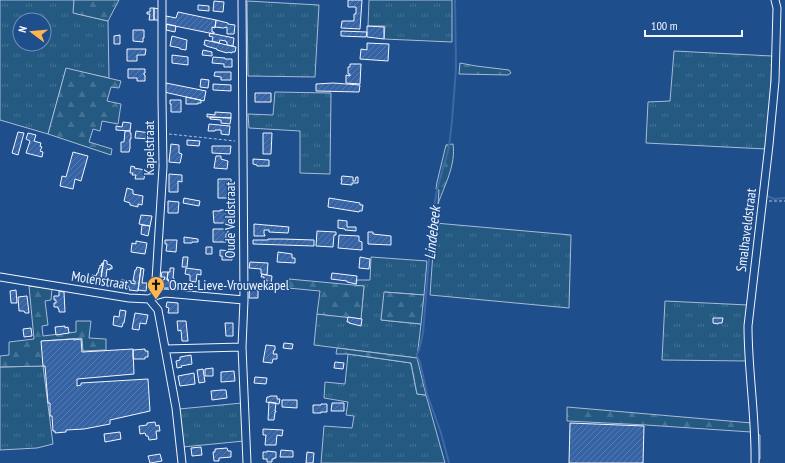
<svg xmlns="http://www.w3.org/2000/svg" width="785" height="463" viewBox="0 0 785 463" font-family="'PT Sans Narrow',sans-serif">
<defs>
<pattern id="grass-tufts" width="24" height="20" patternUnits="userSpaceOnUse"><rect width="24" height="20" fill="#245a82"/><path d="M3 7l-1-3M5 7V3M7 7l1-3M15 17l-1-3M17 17v-4M19 17l1-3" fill="none" stroke="#447295"/></pattern>
<pattern id="forest-firs" width="22" height="20" patternUnits="userSpaceOnUse"><rect width="22" height="20" fill="#245a82"/><path d="M5 1l3.5 6h-7zM16 11l3.5 6h-7z" fill="#447295"/></pattern>
<pattern id="building-hatch" width="6" height="6" patternUnits="userSpaceOnUse"><rect width="6" height="6" fill="#3563a3"/><path d="M-1 1l2-2M0 6l6-6M5 7l2-2" fill="none" stroke="#537ab1"/></pattern>
</defs>
<rect width="100%" height="100%" fill="#1f4e8c"/>
<path fill="url(#grass-tufts)" stroke="#a8bbd7" fill-rule="evenodd" d="M0,0H74V13L108,21L109,78L66,69L48,134L0,120ZM20,20H44V44H20Z
M369,0H452V42L384,39L385,26H368Z
M247,1L319,5L315,77L248,76Z
M674,51L772,56L770,102L766,149L646,143L648,102L670,101Z
M275,92L331,93L330,174L300,173V131L249,128L248,114L273,115Z
M435,223L571,235L569,308L430,295Z
M371,257L427,261L424,295L385,292L381,320L421,324L417,358L314,345L317,314L361,318L364,286H356L357,280H370Z
M665,301L748,305V361L662,360Z
M348,354L411,363L417,394L426,395L445,463H321L324,426L352,428L354,416L346,415L348,402L324,398L325,382L345,384Z
M43,366L53,444L37,448L0,450V367Z
M242,403L244,441L183,447L179,409Z"/>
<path fill="url(#forest-firs)" stroke="#a8bbd7" d="M74,0H119L108,21L73,13Z
M460,63L476,66L509,70L511,73L508,75L459,74Z
M66,68L121,81L119,88L111,87L107,101L121,104L118,124L102,121L100,131L93,129L89,142L112,149L111,155L48,134Z
M453,144C456,165 445,184 438,204L439,190L436,189L437,182L446,145Z
M289,279L364,286L361,319L317,314L320,291L288,288Z
M29,286L52,289L51,300L45,301L48,325L42,326L43,336L76,332V321H91L89,338L106,339V350L83,351L82,338L43,341L44,366L0,367V356L9,355V342L34,339Z
M384,292L424,295L421,324L381,320Z
M337,348L417,358L426,395L417,394L411,363L348,354H336Z
M567,407L752,423L753,435H760V459L752,461L751,432L646,425L567,421Z"/>
<g fill="none" stroke-linecap="round" stroke-linejoin="round">
<path stroke="#3b69a3" stroke-width="2" d="M767,196L774,199L785,198
M449,463L441,433L427,394L420,362L417,356V354L419,350L423,333L430,248L434,207L437,190L449,147L452,121L456,68L455,0"/>
</g>
<path fill="url(#building-hatch)" stroke="#f2f6ff" d="M348,0H362L360,29L341,28L342,21H354V14H356V7H348Z
M214,1L224,2L223,12L213,11Z
M198,5L209,6V11L198,10Z
M150,8H154V20H149L150,14H147V12H150Z
M154,8L159,9V20H154Z
M178,12L216,20L215,28L212,27V32H214V34L165,24L166,16L176,18Z
M216,20L228,23V24L235,25L234,34H227V27L223,28L215,27Z
M167,24L176,26L175,32L166,30Z
M367,26L384,27V39L367,37Z
M133,30H144V38H143V42L133,41Z
M341,31L367,32L366,37L341,36Z
M210,33L234,38L233,46L227,45V42H226V41L220,40L219,43L212,41L213,37L209,36Z
M120,35V44H114V36Z
M172,36L187,40L186,50L180,49V48L170,46Z
M205,40L236,47L235,52H232V53L228,52L227,53L217,50V49L206,46V45H204Z
M367,43L389,44L388,61L360,59L361,49L367,50Z
M127,49H146L145,55H137V61H127Z
M203,50L212,52V56L202,55Z
M172,55L188,57V65L172,63Z
M213,57L225,58V59H232V67H224V64L212,63Z
M350,64H361L360,84L346,83V75L350,76V74H348V67H350Z
M128,69H145V73H144V75H145V81H137V78H128Z
M215,72H231V80H221V77L214,76Z
M201,79L209,80L208,88L200,87Z
M166,83L206,91L204,101L164,92Z
M333,83L360,85L359,92L316,91V84Z
M213,84L231,85V91L213,90Z
M255,93H271V102H255Z
M186,97L201,100V103H198V104H186Z
M170,100H181V112H171V104H170Z
M215,112L231,113V118L210,117H207V114L215,115Z
M210,117L231,118L230,124L221,123V120L210,119Z
M123,122L131,123L130,131L116,130V126L122,127Z
M209,124L230,126L229,135L221,134V130H215V131H208Z
M125,131H130V133H131V139H130V148L129,152H121V142H124Z
M136,131L150,133L149,139L135,138Z
M18,132L24,133L18,155L12,153Z
M28,133L36,135L34,141L41,143L40,146L42,147L40,151L43,152L42,157L26,153L30,141L26,139Z
M263,133H272L271,154H263Z
M187,140L200,141L199,146L187,145Z
M171,144L179,145V153L182,154L180,163L169,162Z
M212,146H231L230,154L212,153Z
M73,152L88,156L81,181L75,179L73,189L60,186L62,176L66,177Z
M216,156H221V159L228,161L227,169L214,168Z
M253,159L269,160V166H257V165L253,164Z
M131,166L135,167L134,168L145,170L144,179H135L136,175H132L133,173H130Z
M169,174L182,175V182L178,181V192H169Z
M342,176L353,177V181H355L356,177H358V183H352V185L341,184L342,180H341Z
M218,179H231V192H229V198H218Z
M127,188L133,190V194L143,196L142,205L138,204V207L130,205V203L124,201Z
M184,198L200,201L199,206L183,203Z
M329,198L360,203V205H363L362,211H359V212L328,207Z
M168,201L179,202L178,213H168Z
M220,210H228V223H214L213,211H220Z
M141,215L152,216L150,226L139,224Z
M338,220L347,221V227H356V231L345,230V229L338,228Z
M254,224L289,227L288,233L269,232V230H264V234L265,235V236H254Z
M142,225L150,226L148,236L141,234Z
M213,229H228V234H226V242H213Z
M317,231L336,232V235H334L333,247L316,246Z
M368,232H373V234L391,236V245L368,244Z
M339,235L359,236V241L362,242V250L338,248Z
M184,237L198,239V242H192V243H184Z
M268,239H283L314,240V246L253,244V240H268Z
M165,240H177L176,252L166,251L167,244H165Z
M136,241L147,243L145,254L131,252L132,243L136,244Z
M206,247H212V254H206Z
M220,250L232,251V260H222V256H220Z
M278,252L292,254V258H295V263L277,262Z
M183,257H188L187,267H182Z
M360,257L370,259L369,269L359,268Z
M104,260L107,261V264L111,265V266H112V269L110,268V270L107,269L105,285L100,284Z
M250,262L268,263L267,275L261,274V269L249,268Z
M102,263H103L100,284L91,283L92,275L96,276L97,273H98L99,268H100V265L101,266Z
M137,267L141,268L138,291L129,290V287L120,286L121,280L131,281V283L135,284V281H133L135,270H136Z
M141,268L144,269L142,283H147L146,291L138,290Z
M170,268H174L173,278H174V289L169,288V280H167L168,272H170Z
M186,268L201,270V275L197,274L196,282L190,281V275L185,274Z
M162,272H168L167,280H169V288H164V284H162L163,280H164L165,277H161Z
M332,273L357,276L356,284L347,282V281L331,279Z
M262,274L272,276L271,285L269,284V286H267V280H264V277H261Z
M250,283H256V290L258,291V298H249Z
M16,290L17,303H11L10,291Z
M59,291L64,292L65,312H59V309H58V307H54V303H56V300H54V296H59Z
M27,296L29,313H25L24,311H19L18,297Z
M167,302L178,303V313H168L169,308L166,307Z
M120,310L126,311L124,323H123L122,327L113,325L114,316L119,317Z
M135,313L148,315L146,324L140,323L139,330L132,329Z
M348,317L362,319L361,326L349,323V322H347Z
M713,318H723L722,323H718V324L713,323Z
M177,321H186L188,341H182L181,330L178,331Z
M225,323H233V336H226Z
M65,326V328L68,327L69,333L56,335L55,327Z
M31,328L32,336L24,337L23,329Z
M74,339V340L81,339L82,352L133,349L134,374L77,379V386L81,385V383L148,379L150,411L110,420V424L84,429L66,430V432L55,433V431H53L52,416H50V403H48L45,366H43L41,341Z
M284,343L293,344L292,349L283,348Z
M266,345L275,346V350H274L273,354H277V359H273L272,363L263,362Z
M145,349V351H148V357H145V359H133V350Z
M191,355L192,364L181,366L182,367L177,368L176,361L180,360V357Z
M335,362L344,363L343,369L334,368Z
M213,368V376H205V369Z
M203,369L205,382L199,383L197,370Z
M234,371L235,381L221,382V372Z
M194,373L195,384L180,386L178,376Z
M255,377L267,378L266,384L254,383Z
M221,390H226L227,398L212,400L211,391Z
M270,396H277V399H280L279,404L266,402L267,397H269Z
M282,400H297V408L282,407Z
M269,402L276,403L275,411H276V412H275L274,420H268Z
M332,403H344V411H331Z
M321,404H327V412H321V413H313V405H321Z
M155,422L156,426L159,425L160,431H156L157,439L149,440L148,436H146L145,433L140,434L139,426L147,425V423Z
M570,423L644,426L643,463H569Z
M263,429L283,430L282,436L277,435L276,445H265L266,435H263Z
M120,432L121,439L105,442L104,434Z
M201,447L202,455L192,456L191,448Z
M227,448L228,451H231V457L219,458V461H214L213,452H215V449Z
M281,450L293,451V457H280Z
M267,451L276,452V458H274V459H272V462H267V459H263V452H267Z
M307,452L314,453L313,463H306Z
M160,454L162,461L150,463L148,456Z"/>
<g fill="none" stroke-linecap="round" stroke-linejoin="round">
<defs>
<path id="minor" d="M242,0L244,300L242,347L247,463
M0,277L129,298L149,299L155,296L165,293L244,300
M155,296L163,167L162,99V0
M149,299L158,310L176,408L182,463
M166,349L242,347
M755,463C756,417 748,372 748,326L769,145L775,81L777,8L775,0"/>
</defs>
<use href="#minor" stroke="#f2f6ff" stroke-width="9"/>
<path stroke="#b3c4dc" stroke-width="1" stroke-dasharray="3 2" stroke-linecap="butt" d="M169,134L235,141
M769,201H785"/>
<use href="#minor" stroke="#1f4e8c" stroke-width="7"/>
</g>
<defs>
<symbol id="church-pin" viewBox="-11 -11 22 30"><path d="M0 17L-7.5 6A9.5 9.5 0 1 1 7.5 6Z" fill="#ffb74d" stroke="#1f4e8c"/><path d="M-1.2-6h2.4v3.5h3.3v2.4h-3.3V6h-2.4V-.1h-3.3v-2.4h3.3Z" fill="#111"/></symbol>
</defs>
<g fill-rule="evenodd">
<use href="#church-pin" x="146" y="275" width="20" height="27"/>
</g>
<g text-anchor="middle" dominant-baseline="central" stroke-width="3" stroke-linejoin="round" paint-order="stroke">
<g font-size="14" fill="#f2f6ff" stroke="#1f4e8c">
<text transform="translate(149 148) rotate(-90)">Kapelstraat</text>
<text transform="translate(230 220) rotate(-90)">Oude Veldstraat</text>
<text transform="translate(746 230) rotate(-83)">Smalhaveldstraat</text>
<text transform="translate(100 280) rotate(9)">Molenstraat</text>
</g>
<g font-size="14" fill="#f2f6ff" stroke="#1f4e8c" text-anchor="start">
<text x="169" y="285">Onze-Lieve-Vrouwekapel</text>
</g>
<g font-size="15" font-style="italic" fill="#f2f6ff" stroke="#1f4e8c">
<text transform="translate(432 233) rotate(-84)">Lindebeek</text>
</g>
</g>
<g transform="translate(32 32) rotate(286)"><circle r="19" fill="#1f4e8c" stroke="#7391ba"/>
<path d="M0-3L7 15L0 10L-7 15Z" fill="#ffb74d"/>
<text y="-6" font-size="11" font-weight="bold" text-anchor="middle" fill="#f2f6ff">N</text>
</g>
<path d="M645 30v6h97v-6" fill="none" stroke="#f2f6ff" stroke-width="2"/>
<text x="651" y="30" font-size="12" fill="#f2f6ff" stroke="#1f4e8c" stroke-width="3" paint-order="stroke">100 m</text>
</svg>
